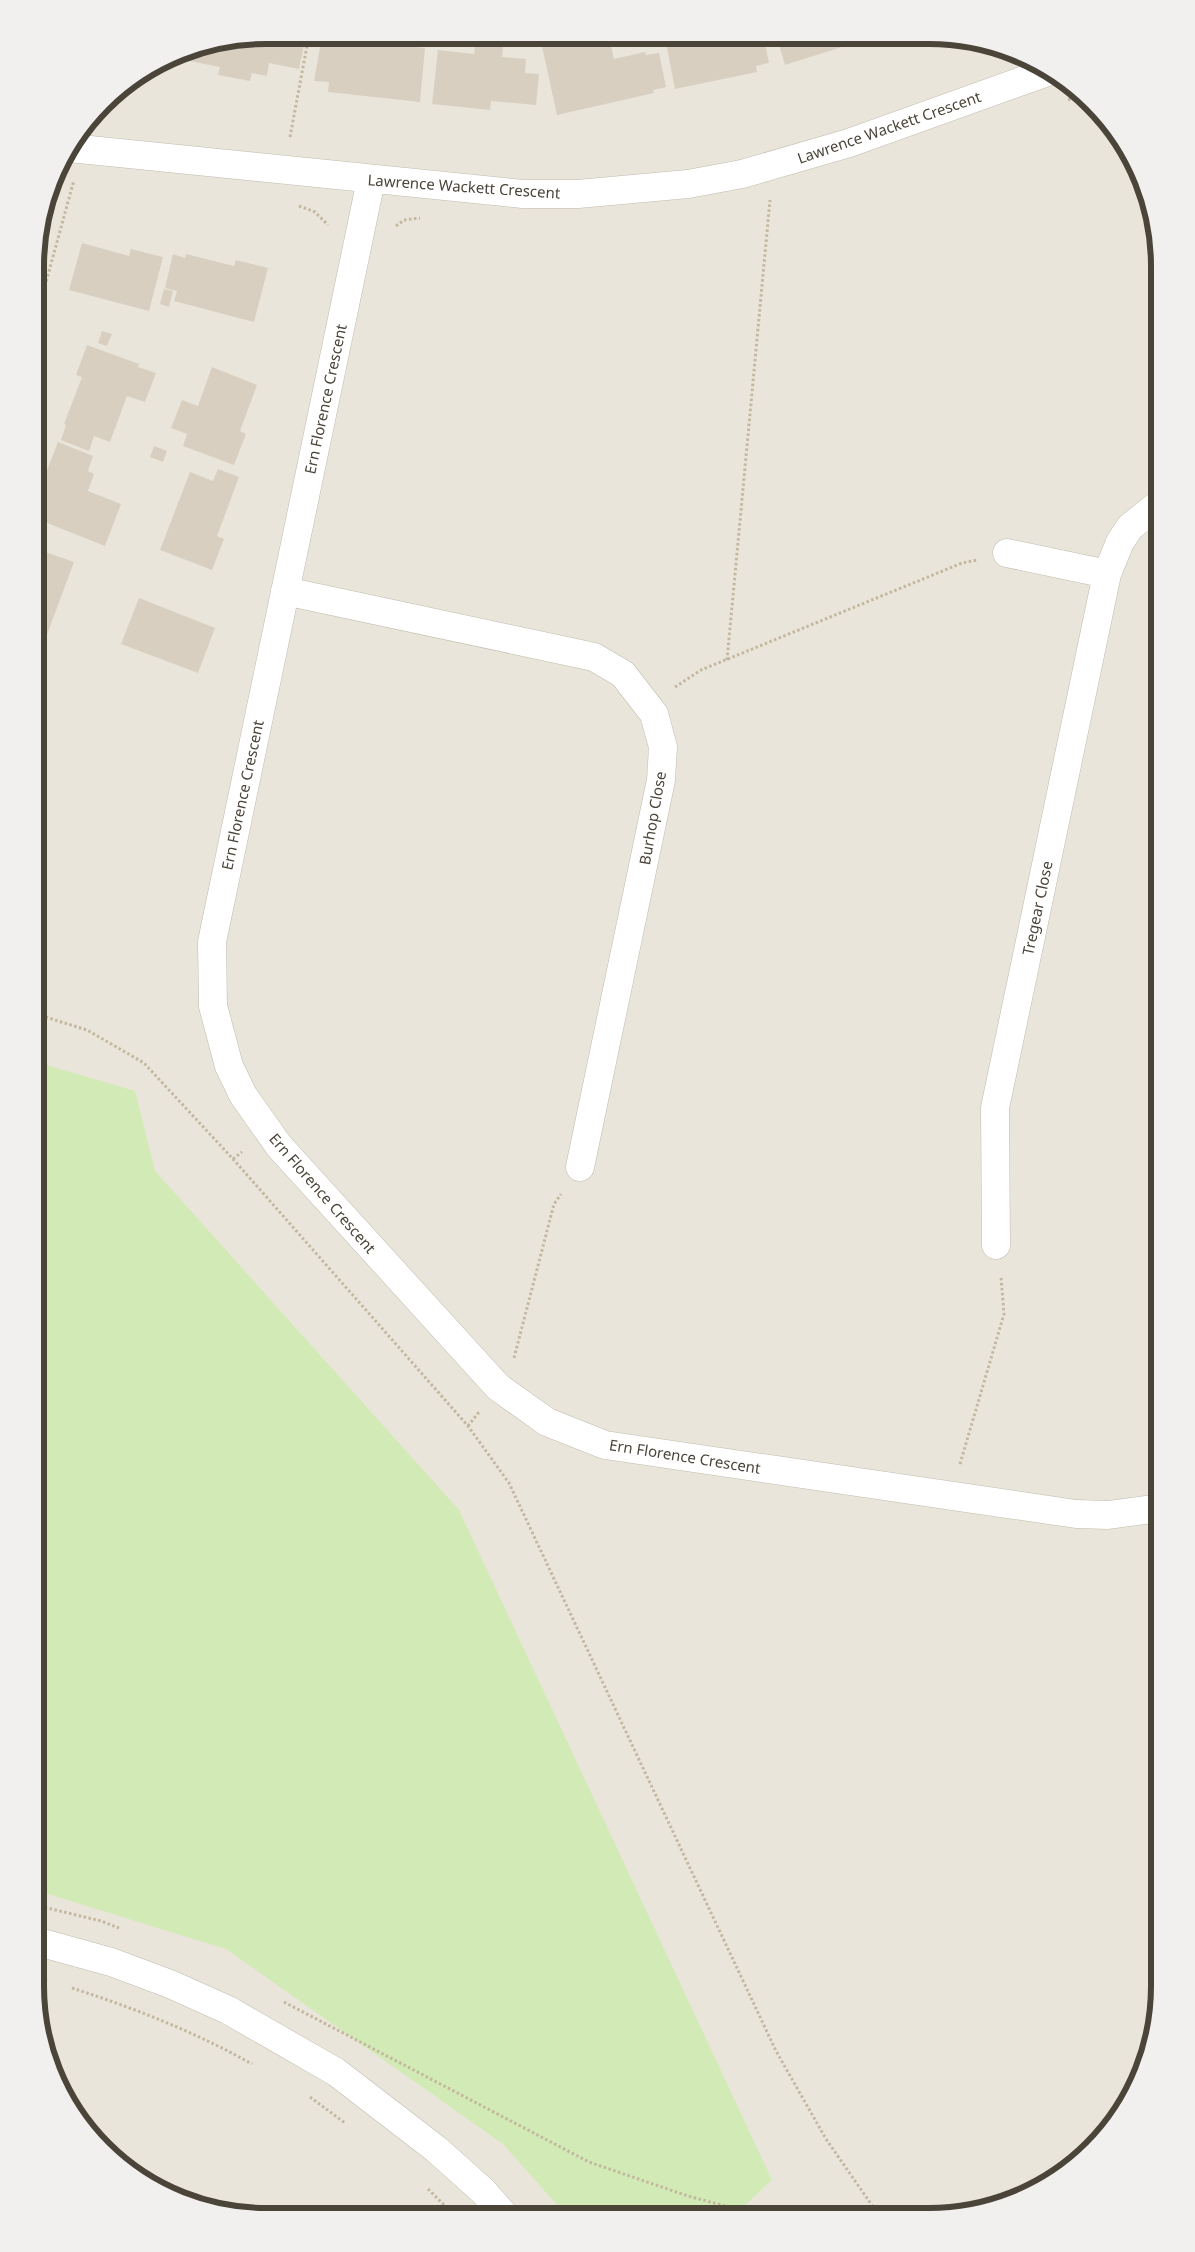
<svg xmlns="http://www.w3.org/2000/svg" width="1195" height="2252" viewBox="0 0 1195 2252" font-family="'Noto Sans',sans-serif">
<rect width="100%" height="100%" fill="#f6f3ec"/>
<path fill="#eae5da" d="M265,35L974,39L1031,59L1081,92L1121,137L1148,191L1160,265L1159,2002L1143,2075L1112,2127L1070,2170L1004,2205L930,2217L235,2215L164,2193L114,2160L74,2115L47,2061L35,1987L37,235L59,163L113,92L177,52Z"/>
<path fill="#d2eab5" d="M36,1062L135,1091L155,1171L459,1510L772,2180L733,2216H567L503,2144L226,1949L35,1890Z"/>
<path fill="#d8cfc1" d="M265,35H306L299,69L269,63L267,76L252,73L250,81L218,75L220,67L169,57L177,52Z
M362,36H417L416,47L425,48L420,102L328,92L329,82L314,81L321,42L333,43L334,39L361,42Z
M476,36H504L502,57L526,59L525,73L539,74L536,105L491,101L490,110L432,104L438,50L474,54Z
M540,37H609L614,59L645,52L646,55L659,53L666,87L653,90L654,93L557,115Z
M665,37L764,38L769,63L756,66L757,72L675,89Z
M777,38L839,39L842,47L785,65Z
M37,242L46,245L38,275H37Z
M82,243L129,256L131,249L163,257L149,311L69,290Z
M173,254L185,258L186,254L234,266L236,260L268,268L254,322L174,301L177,291L165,288Z
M164,289L173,291L169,307L160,304Z
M102,331L112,334L107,346L98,343Z
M87,345L139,364L138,367L156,373L145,402L127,396L110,442L94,436L89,451L61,440L66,425L64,424L82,377L76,375Z
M212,367L257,385L240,431L246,434L234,465L183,446L187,434L171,428L182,400L198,406Z
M58,442L93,456L88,471L94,474L88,491L121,504L105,546L37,519V496Z
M154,446L167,451L163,462L150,457Z
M218,469L239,477L217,536L224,539L212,570L160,550L190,472L213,481Z
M37,549L74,562L45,640L36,637Z
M139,598L215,628L198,673L121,644Z"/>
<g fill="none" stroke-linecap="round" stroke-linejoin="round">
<defs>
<path id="minor" d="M70,148L523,194H578L688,184L742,174L849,143L1050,71
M371,180L212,942L213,1006L229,1066L243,1095L279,1146L498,1387L547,1422L605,1445L1076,1514L1108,1515L1160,1508
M1007,553L1107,574
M285,591L594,657L623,674L654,714L663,747L661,780L580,1167
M996,1245L995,1108L1107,574L1120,542L1130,527L1160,503
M35,1941L111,1962L170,1984L228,2010L336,2072L436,2149L483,2191L505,2216"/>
</defs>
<use href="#minor" stroke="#c2bbae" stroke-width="29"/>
<path stroke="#c4b79f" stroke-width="3" stroke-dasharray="2.5 2.5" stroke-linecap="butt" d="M1068,100L1083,94
M290,137L309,35
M299,206L315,212L328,225
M396,226L404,220L420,218
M37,315L74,180
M727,660L770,200
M675,687L701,670L962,563L977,560
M36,1014L87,1030L144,1063L233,1159L468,1426L509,1483L776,2051L826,2139L880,2217
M233,1159L242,1152
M514,1358L554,1204L561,1194
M468,1426L479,1412
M960,1464L1004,1314L1001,1277
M35,1905L101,1921L119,1928
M35,1978L49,1981
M72,1988C134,2008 195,2032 252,2064
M284,2002L589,2162L688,2196L766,2217
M310,2097L345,2123
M428,2189L455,2216
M864,2217L875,2211"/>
<use href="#minor" stroke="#fff" stroke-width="28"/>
</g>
<g text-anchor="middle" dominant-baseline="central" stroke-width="4.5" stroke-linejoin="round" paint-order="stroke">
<g font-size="15" fill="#4b4439" stroke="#fff">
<text transform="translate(889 127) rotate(-19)">Lawrence Wackett Crescent</text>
<text transform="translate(464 186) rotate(4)">Lawrence Wackett Crescent</text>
<text transform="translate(325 399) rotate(-78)">Ern Florence Crescent</text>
<text transform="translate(242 795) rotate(-78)">Ern Florence Crescent</text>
<text transform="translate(652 818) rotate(-80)">Burhop Close</text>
<text transform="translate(1037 908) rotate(-78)">Tregear Close</text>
<text transform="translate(323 1193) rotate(49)">Ern Florence Crescent</text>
<text transform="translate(685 1456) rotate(9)">Ern Florence Crescent</text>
</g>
</g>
<path d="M0 0H1195V2252H0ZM266 44H929A222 222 0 0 1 1151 266V1986A222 222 0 0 1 929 2208H266A222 222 0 0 1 44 1986V266A222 222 0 0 1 266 44Z" fill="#f1f0ef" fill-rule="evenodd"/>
<path fill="none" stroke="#4b4439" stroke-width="6" d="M266 44H929A222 222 0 0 1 1151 266V1986A222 222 0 0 1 929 2208H266A222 222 0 0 1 44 1986V266A222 222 0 0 1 266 44Z"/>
</svg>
